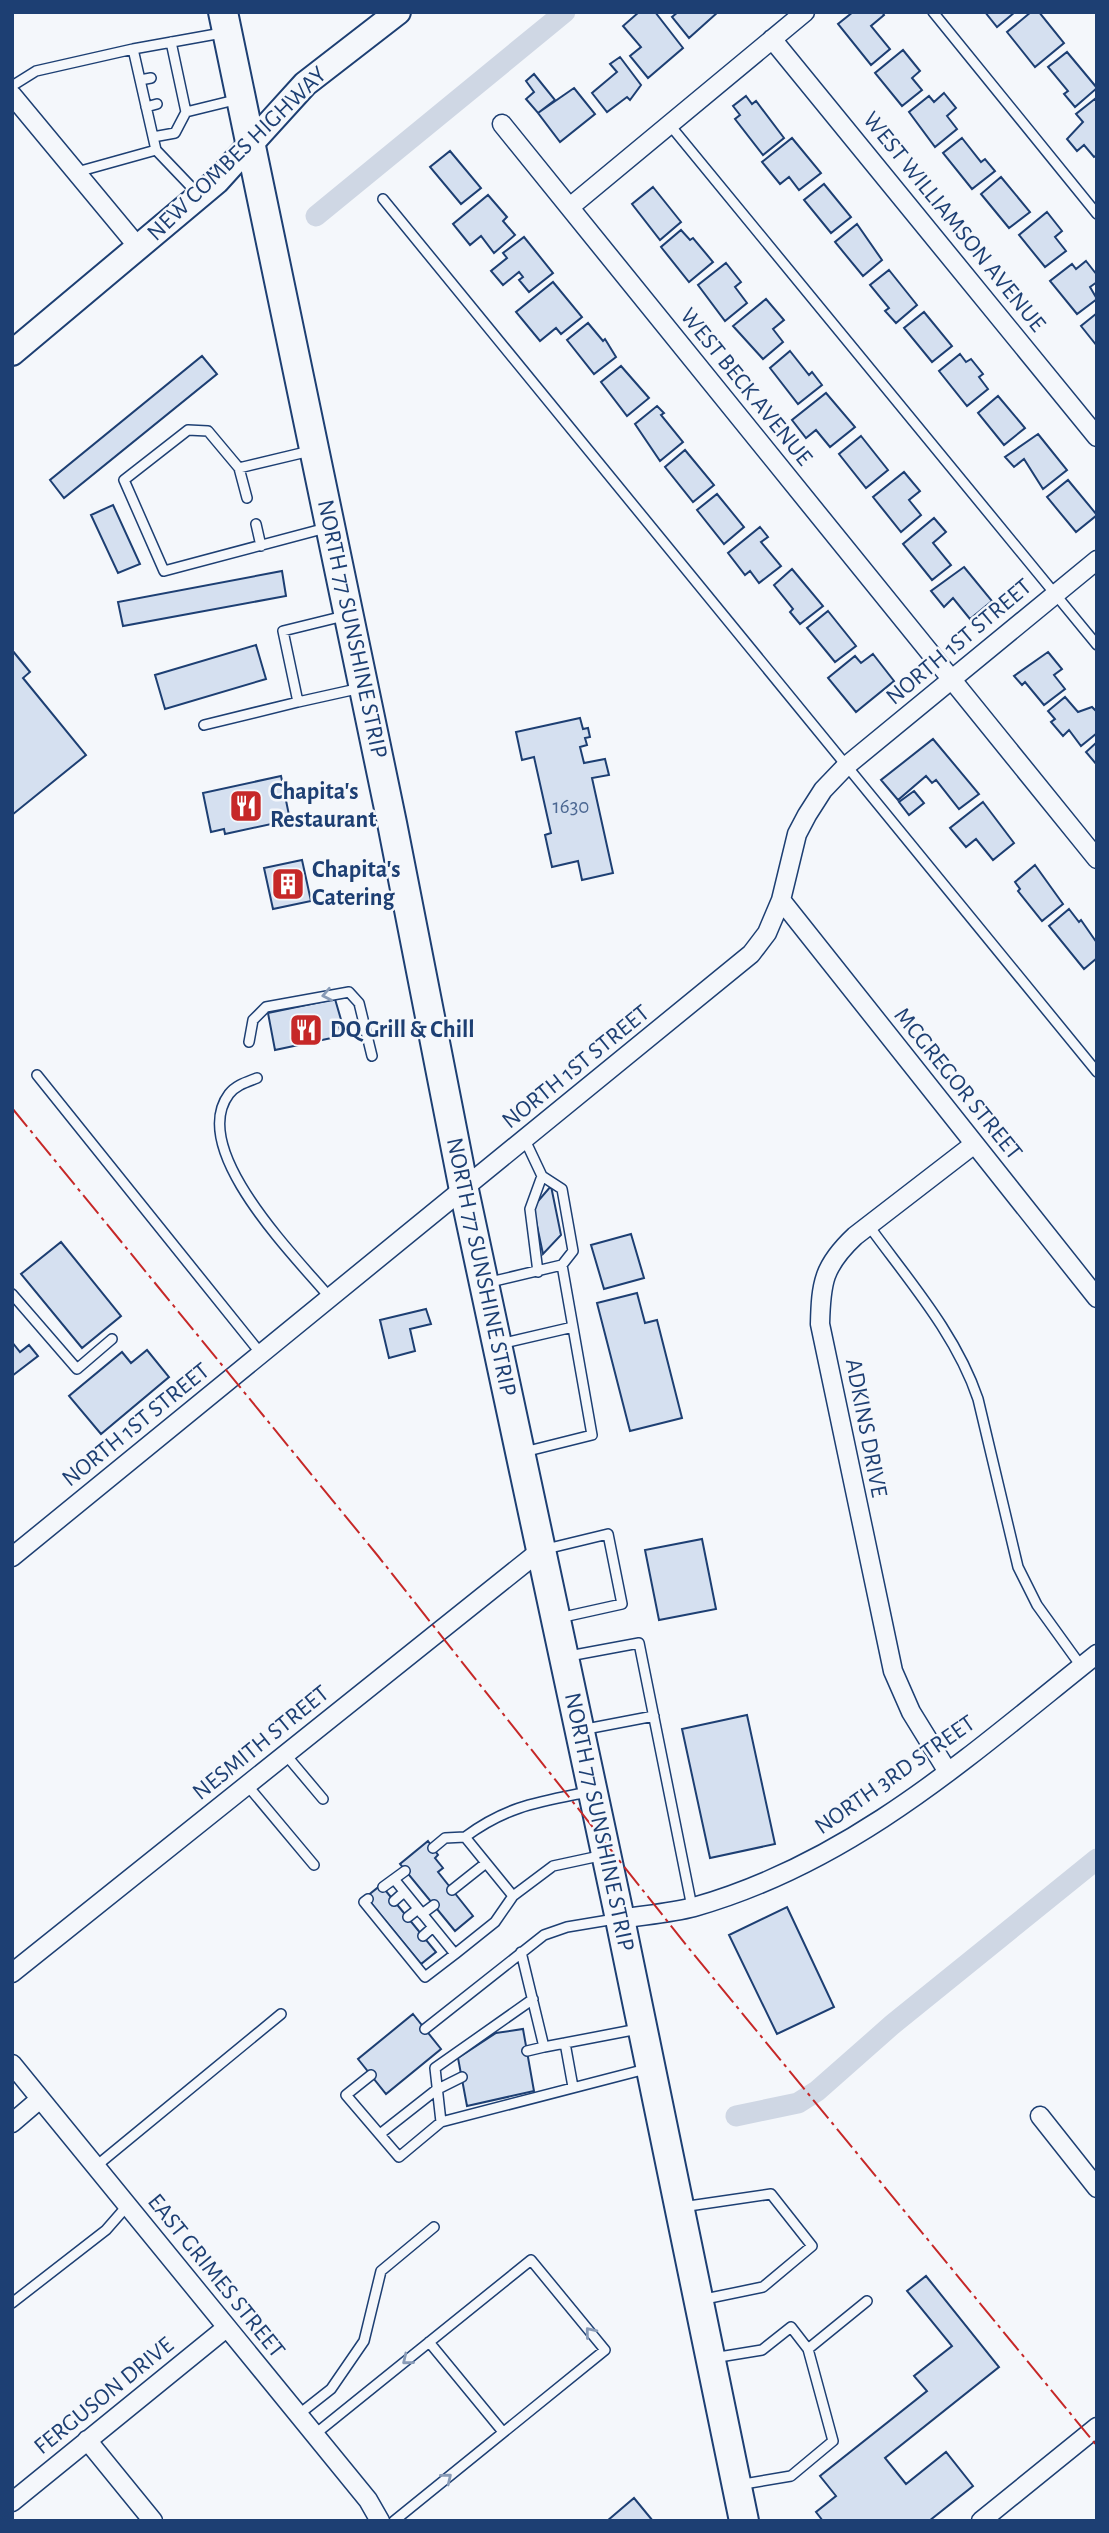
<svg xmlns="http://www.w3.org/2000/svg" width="1109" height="2533" viewBox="0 0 1109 2533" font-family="'Alegreya Sans',sans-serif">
<rect width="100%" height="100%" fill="#f4f7fb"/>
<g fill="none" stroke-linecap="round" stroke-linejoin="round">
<path stroke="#cfd7e4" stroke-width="21" d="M316,216L565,12
M736,2116L798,2103L817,2091L893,2024L1097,1859"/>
</g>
<path fill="#d5e0f0" stroke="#1d3f73" stroke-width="2" d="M639,12H655L683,48L648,78L630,56L641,47L623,26Z
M678,12H718L689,38L672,17Z
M853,12H882L884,15L871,26L890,49L871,65L838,24Z
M985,12H1015L997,27Z
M1031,12H1039L1064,43L1035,67L1007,32Z
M903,50L920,71L912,78L922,90L902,106L875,73Z
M1067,52L1097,88L1075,107L1064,94L1068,91L1048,67Z
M620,57L641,85L630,100L627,97L607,112L592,93L617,72L610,64Z
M534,74L555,100L538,113L526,99L534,92L526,81Z
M574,88L595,114L560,142L538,113Z
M944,93L956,108L947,116L957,129L935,147L909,112L929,96L934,102Z
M746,96L752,104L756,101L784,138L763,155L735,119L740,115L733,106Z
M1096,98L1097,155L1094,157L1084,145L1077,151L1067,139L1083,122L1076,114Z
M792,138L821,173L799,190L789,177L780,184L762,162Z
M962,138L981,162L985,159L995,171L972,189L943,153Z
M450,151L481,188L461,204L430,167Z
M1001,177L1030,212L1009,228L981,194Z
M824,184L851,217L831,233L804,200Z
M653,187L681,222L660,240L632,204Z
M488,195L507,217L503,221L515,235L494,253L481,236L470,245L453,224Z
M1047,212L1062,231L1055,237L1066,251L1045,267L1019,235Z
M857,224L882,260L863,276L835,242Z
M681,230L690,240L693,238L713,262L689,282L661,247Z
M524,237L553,273L529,292L519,280L523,277L519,272L503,285L491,271L507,258L503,253Z
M1086,261L1097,275V282L1090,287L1097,299L1077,314L1050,281L1072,264L1076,269Z
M726,263L741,282L735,287L747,303L725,321L698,285Z
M889,270L917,305L896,323L885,311L889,308L870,285Z
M553,282L582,317L561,334L556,328L540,341L516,312Z
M766,299L784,320L773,329L783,342L763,359L733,326Z
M924,312L952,346L932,362L904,328Z
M1097,313V346L1081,326Z
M588,323L603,341L605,339L616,357L594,374L567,340Z
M790,351L809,375L812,372L822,385L798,404L770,368Z
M960,354L966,362L971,359L983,374L979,377L988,389L967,406L939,371Z
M202,356L217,374L64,498L50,480Z
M621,366L649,398L627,416L601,382Z
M826,393L855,427L830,447L816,430L806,438L792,420Z
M998,396L1025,428L1004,445L978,413Z
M657,406L664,413L661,415L683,442L660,461L635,424Z
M1038,434L1067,470L1043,489L1024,459L1014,467L1005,457Z
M861,436L888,470L866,488L839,454Z
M685,450L714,485L693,502L665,467Z
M904,472L920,491L909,500L921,515L901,532L873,497Z
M1068,480L1097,515L1076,532L1047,497Z
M717,494L744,527L724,544L697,510Z
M113,505L140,564L118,573L91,515Z
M934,518L946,532L933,543L951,565L932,580L903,544Z
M760,527L768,537L761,542L781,566L759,583L750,571L745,575L728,553Z
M964,567L992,601L970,619L953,598L944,607L931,591Z
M792,569L823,606L800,624L790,612L793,609L774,585Z
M282,571L286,596L123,626L118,602Z
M828,611L856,646L835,662L807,628Z
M256,645L266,679L165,709L155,675Z
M12,650L30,672L23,678L86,755L12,815Z
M1048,652L1062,669L1054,675L1065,689L1044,705L1025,682L1022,685L1014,676Z
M873,654L894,681L856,712L828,678L855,656L861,663Z
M1065,697L1078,712L1092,707L1097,712V733L1081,746L1069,730L1063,736L1051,722L1055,719L1048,711Z
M580,718L583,729L588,728L590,737L585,738L587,745L580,747L584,763L605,759L609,775L592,778L613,873L582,880L578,861L552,867L545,835L551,833L534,757L522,760L516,732Z
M933,739L979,794L959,809L936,780L932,783L926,776L898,800L881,780Z
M1097,742V765L1086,752Z
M281,776L290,820L225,834L224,829L211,832L203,793Z
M914,791L924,803L909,815L899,802Z
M983,802L1014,843L993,860L976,839L966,847L950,828Z
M302,860L311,901L273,909L264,868Z
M1035,865L1063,904L1042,921L1018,891L1020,889L1015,882Z
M1069,909L1079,922L1081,920L1097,943V958L1084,969L1049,926Z
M335,999L342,1023L339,1024L341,1036L275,1050L268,1013Z
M551,1186L561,1235L543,1254L533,1207Z
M631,1234L644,1278L604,1289L591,1245Z
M61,1242L121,1316L82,1348L21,1274Z
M637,1293L645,1323L657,1320L682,1418L630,1431L597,1303Z
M426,1309L431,1324L410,1329L415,1351L389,1358L380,1320Z
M12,1342L20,1352L29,1345L38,1356L12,1376Z
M147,1350L169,1377L101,1434L69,1396L122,1352L131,1363Z
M702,1539L716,1609L659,1620L645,1550Z
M747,1715L775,1844L710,1858L682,1729Z
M428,1841L438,1855L435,1858L443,1868L438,1872L473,1916L455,1931L400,1864Z
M381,1885L436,1952L421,1964L366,1897Z
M787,1907L834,2007L777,2034L729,1935Z
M413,2014L441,2049L386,2094L358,2059Z
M523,2029L534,2091L467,2106L458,2058L496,2033Z
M926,2276L999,2367L885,2458L906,2484L946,2452L973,2486L929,2521H823L816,2512L836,2496L820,2476L927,2391L914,2376L952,2346L907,2291Z
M634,2498L653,2521H607Z"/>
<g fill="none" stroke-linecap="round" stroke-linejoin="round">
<defs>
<path id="lane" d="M933,12L1097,214
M140,80L151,78
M12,86L36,71L133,49
M146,107L157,104
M186,112L239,99
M669,124L1097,645
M153,137L175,133L186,112L171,42
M77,172L156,150
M198,194L156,150L133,49L222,33
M383,199L1097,1072
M310,451L239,468L208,431L188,430L124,480L164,571L326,528
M239,468L247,498
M256,524L261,546
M298,702L361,688
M204,725L298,702L283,631L344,616
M249,1042L253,1020L266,1007L349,992L359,1003L372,1056
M37,1075L262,1355
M257,1078C247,1082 236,1085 229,1094C187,1150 297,1258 331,1299
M869,1226C909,1281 956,1334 978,1399L1018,1567L1037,1605L1081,1666
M538,1272L530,1209L542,1176
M486,1283L562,1265L573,1251L562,1189L542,1176L525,1140
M12,1294L77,1369L112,1339
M500,1344L573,1327
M524,1452L592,1435L562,1265
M546,1549L608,1534L622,1604L559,1618
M569,1656L639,1643L692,1907
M581,1730L654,1716
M286,1755L323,1799
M247,1785L314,1865
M588,1792C538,1802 507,1806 465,1837L513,1896L553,1866L604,1855
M433,1848L445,1838L465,1837
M394,1879L405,1871
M383,1887L394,1879L455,1954L495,1922L513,1896
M452,1890L486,1863
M368,1899L364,1902L425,1977L455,1954
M394,1901L404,1892
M422,1914L434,1905
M408,1917L418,1909
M423,1936L433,1927
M521,1952L544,2047L638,2029
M425,2029L544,1935L567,1927L615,1919
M565,2043L573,2087
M527,2051L544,2047
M371,2075L346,2095L399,2157L441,2122L646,2069
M441,2122L435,2068L533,1999
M380,2134L436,2090L462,2077
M95,2167L281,2014
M682,2207L771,2194L812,2246L763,2287L700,2300
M12,2303L106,2230L127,2206
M429,2342L503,2432
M808,2349L867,2301
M713,2358L762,2350L791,2327L808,2349L833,2441L791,2476L738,2485
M298,2415L331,2389L364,2341L381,2271L434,2227
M314,2435L531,2260L605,2350L394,2521"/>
<path id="street" d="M772,39L1097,437
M12,95L139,248
M502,124L1097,859
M570,207L805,12
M781,900L1097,1298
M12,1557L751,954L767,933L781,900L797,834L807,815L823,790L845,767L1097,560
M948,1772L911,1712L893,1671L820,1324C821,1283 823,1266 855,1236L973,1145
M620,1919C645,1915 671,1913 694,1907C853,1862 970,1755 1097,1654
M12,1973L541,1550
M12,2064L368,2500L380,2521
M1040,2116L1097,2188
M12,2123L40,2099
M87,2440L153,2521
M12,2502L226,2328
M981,2521L1097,2427"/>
<path id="secondary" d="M12,353L217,181L305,84L398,12"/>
<path id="primary" d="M223,12L392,823L464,1190L620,1919L744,2521"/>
</defs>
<use href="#lane" stroke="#1d3f73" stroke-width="12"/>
<use href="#street" stroke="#1d3f73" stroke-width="21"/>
<use href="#secondary" stroke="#1d3f73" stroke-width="28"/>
<use href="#primary" stroke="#1d3f73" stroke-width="32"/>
<use href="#lane" stroke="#f4f7fb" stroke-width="9"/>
<use href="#street" stroke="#f4f7fb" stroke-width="18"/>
<use href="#secondary" stroke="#f4f7fb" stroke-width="24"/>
<use href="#primary" stroke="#f4f7fb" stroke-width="28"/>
<path stroke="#c62828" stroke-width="2" stroke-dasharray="24 5 3.5 5" stroke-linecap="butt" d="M12,1108L378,1556L687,1946L1097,2446"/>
</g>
<defs><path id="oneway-chevron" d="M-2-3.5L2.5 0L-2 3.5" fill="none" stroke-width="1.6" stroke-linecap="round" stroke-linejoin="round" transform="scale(1.75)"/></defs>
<g stroke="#889bb7">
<use href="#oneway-chevron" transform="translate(327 995) rotate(169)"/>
<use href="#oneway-chevron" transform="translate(590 2332) rotate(-129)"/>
<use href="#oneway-chevron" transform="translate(407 2360) rotate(141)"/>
<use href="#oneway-chevron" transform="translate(447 2478) rotate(-39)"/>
</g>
<defs>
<symbol id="restaurant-square" viewBox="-11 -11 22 22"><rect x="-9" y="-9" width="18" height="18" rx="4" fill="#c62828" stroke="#f4f7fb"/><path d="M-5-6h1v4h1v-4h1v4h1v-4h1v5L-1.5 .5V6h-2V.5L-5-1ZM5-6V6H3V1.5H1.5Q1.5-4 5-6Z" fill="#fff"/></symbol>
<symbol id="building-square" viewBox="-11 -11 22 22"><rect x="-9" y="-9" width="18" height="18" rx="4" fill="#c62828" stroke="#f4f7fb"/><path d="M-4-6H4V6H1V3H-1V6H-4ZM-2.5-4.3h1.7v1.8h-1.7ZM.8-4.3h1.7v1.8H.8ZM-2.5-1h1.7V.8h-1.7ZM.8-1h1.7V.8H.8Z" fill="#fff"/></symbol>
</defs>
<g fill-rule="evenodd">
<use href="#restaurant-square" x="227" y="787" width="38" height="38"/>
<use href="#building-square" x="269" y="865" width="38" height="38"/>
<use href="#restaurant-square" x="287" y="1011" width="38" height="38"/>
</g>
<g text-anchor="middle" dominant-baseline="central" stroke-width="5" stroke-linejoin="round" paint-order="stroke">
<g font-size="21" fill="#4b6792">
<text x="571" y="806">1630</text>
</g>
<g font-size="24" fill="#1d3f73" stroke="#f4f7fb">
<text transform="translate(237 154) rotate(-44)">NEW COMBES HIGHWAY</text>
<text transform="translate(954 222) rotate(51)">WEST WILLIAMSON AVENUE</text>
<text transform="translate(746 387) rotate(51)">WEST BECK AVENUE</text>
<text transform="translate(352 629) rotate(78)">NORTH 77 SUNSHINE STRIP</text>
<text transform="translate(959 642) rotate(-40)">NORTH 1ST STREET</text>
<text transform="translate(576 1067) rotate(-39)">NORTH 1ST STREET</text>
<text transform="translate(958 1084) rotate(51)">MCGREGOR STREET</text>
<text transform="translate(481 1267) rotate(78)">NORTH 77 SUNSHINE STRIP</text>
<text transform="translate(136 1425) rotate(-39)">NORTH 1ST STREET</text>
<text transform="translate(866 1428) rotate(79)">ADKINS DRIVE</text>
<text transform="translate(261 1743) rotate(-39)">NESMITH STREET</text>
<text transform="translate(895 1775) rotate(-35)">NORTH 3RD STREET</text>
<text transform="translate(599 1822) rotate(78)">NORTH 77 SUNSHINE STRIP</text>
<text transform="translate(216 2276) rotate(51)">EAST GRIMES STREET</text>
<text transform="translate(104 2396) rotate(-39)">FERGUSON DRIVE</text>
</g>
<g font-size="24" font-weight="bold" fill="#1d3f73" stroke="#f4f7fb" text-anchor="start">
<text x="270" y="792">Chapita's<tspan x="270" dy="28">Restaurant</tspan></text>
<text x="312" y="870">Chapita's<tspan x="312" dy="28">Catering</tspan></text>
<text x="330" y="1030">DQ Grill &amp; Chill</text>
</g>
</g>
<rect width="1109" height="2533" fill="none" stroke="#1d3f73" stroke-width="28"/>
</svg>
